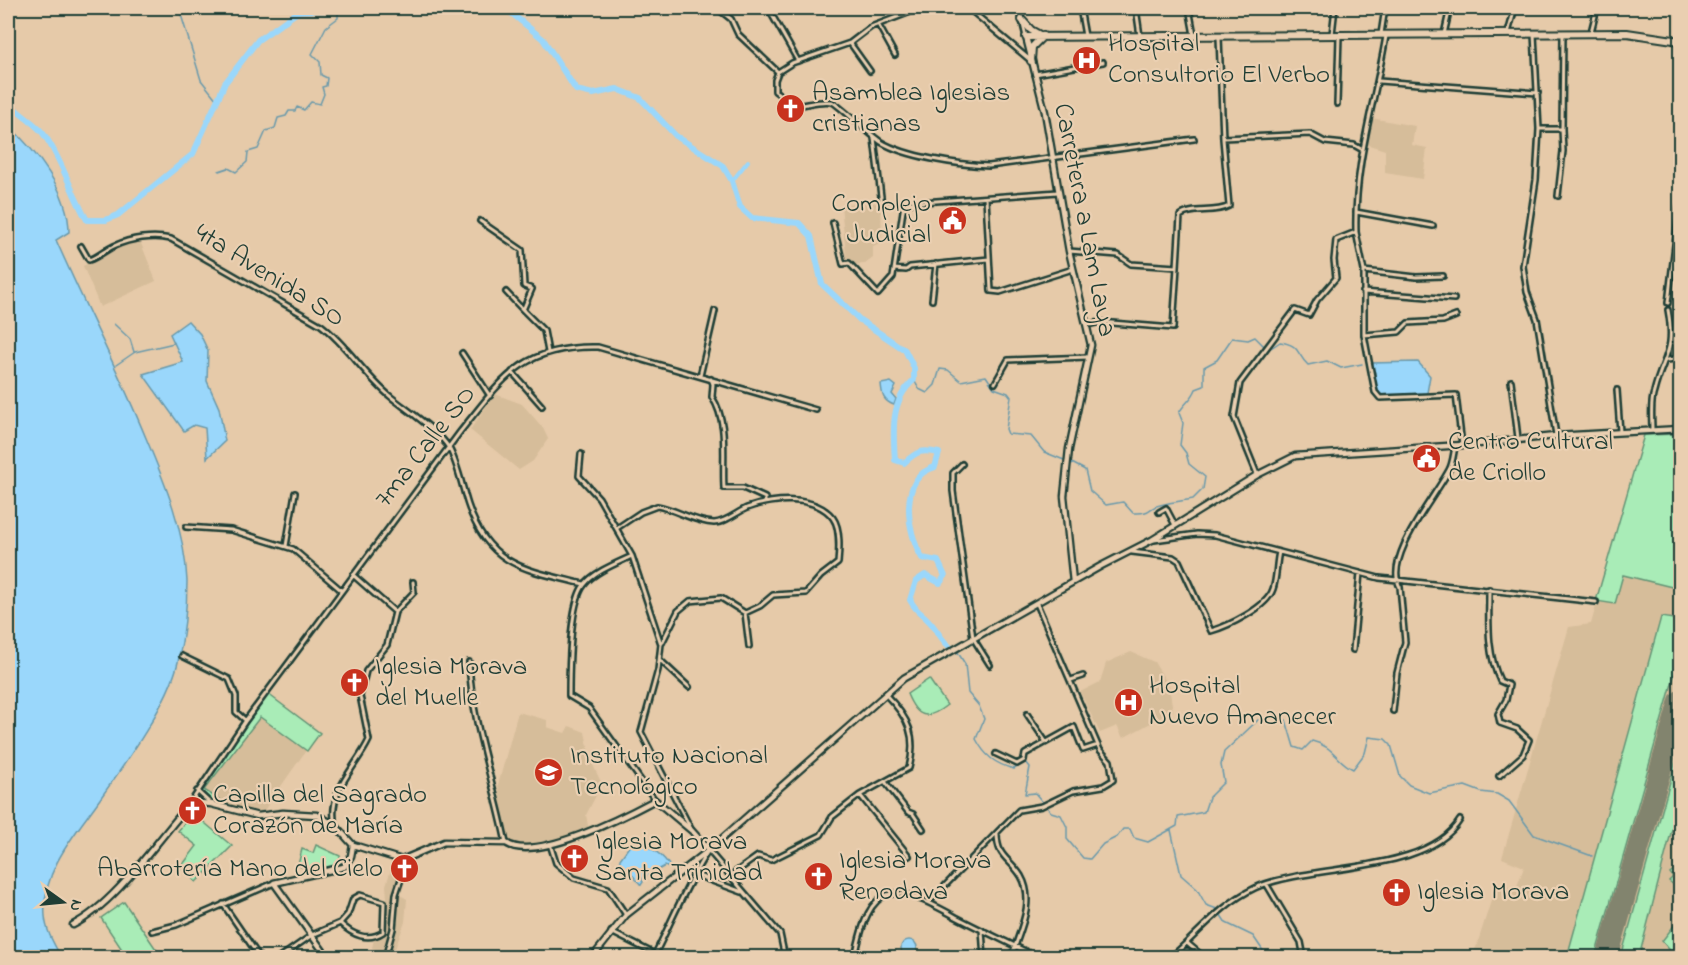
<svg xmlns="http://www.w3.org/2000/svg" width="1688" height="965" viewBox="0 0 1688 965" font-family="'Indie Flower',sans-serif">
<rect width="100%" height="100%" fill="#e6caa9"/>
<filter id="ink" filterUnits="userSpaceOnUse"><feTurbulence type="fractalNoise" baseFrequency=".0167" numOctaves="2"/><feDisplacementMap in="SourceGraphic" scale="12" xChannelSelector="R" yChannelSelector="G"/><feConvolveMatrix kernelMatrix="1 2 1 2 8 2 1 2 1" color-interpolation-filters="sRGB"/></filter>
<g filter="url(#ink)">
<path fill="#d6bd9a" d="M1371,118L1415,126L1412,145L1427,148L1423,179L1385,173V150L1366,144Z
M881,202L882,243L873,247V258L865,264L847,265L841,205Z
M140,241L156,281L100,307L83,266L127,244Z
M495,394L522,404L543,428L548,439L533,461L519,470L470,430Z
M1680,434V957L1471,958L1477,945L1496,885L1516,889L1524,867L1502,858L1569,627L1591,624L1644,435Z
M1131,652L1154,662L1169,686L1173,711L1123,738L1117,726L1100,733L1080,692L1100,682L1106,663Z
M518,712L547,720V727L565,733L569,726L585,732L591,761L602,784L586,815L589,831L541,844L515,845L507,838L498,785Z
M260,715L307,749L263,812L252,813L233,809L203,792V790Z
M394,860H413L400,895L407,899L405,922L392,957H374L381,951L372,948L374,939L385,936L388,910L386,885Z"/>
<path fill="#a9ecb7" stroke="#649476" stroke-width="1.5" d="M1680,434V589L1623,575L1615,604L1596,601L1644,435Z
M1661,617L1680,620V655L1595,957H1567Z
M929,679L947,705C927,721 917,718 907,694Z
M268,694L320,733L307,751L260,717L204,790L233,808L214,803L199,791Z
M1680,746V798L1639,957H1621Z
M193,813L232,846L196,882L178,865L184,863L197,846L178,831Z
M316,845L340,856V866L309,870L298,865L302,849L313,853Z
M1680,865V890L1669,881L1673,877L1670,873Z
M124,902L158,952L150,957H127L101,918Z
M1680,918V957H1669L1673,954L1662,941Z"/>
<path fill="#9ad7fb" stroke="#6999ab" stroke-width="1.5" d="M8,125C36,151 69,191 69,232L56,240C85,306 118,370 146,438C165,483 185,531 187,581C187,607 184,636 178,662C169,702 127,761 102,796C78,831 41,869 45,916C46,931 54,944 61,957H8Z
M188,321L200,334L208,351L207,381L219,408L225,441L207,458L205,428L194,425L184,431L143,374L183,362L170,334Z
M1418,362L1430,376L1427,393L1381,396L1375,385V372L1371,369L1370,363Z
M891,382L896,386L892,394L896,399L894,405C883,401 882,395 881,384Z
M633,841C647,844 665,855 671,869L665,866L641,879L643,882L641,885L628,870H619L620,859Z
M901 948a8 8 0 1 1 16 0a8 8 0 1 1-16 0Z"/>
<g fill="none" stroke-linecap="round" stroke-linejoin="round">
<path stroke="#6999ab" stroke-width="1.5" d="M179,8L201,80L217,100
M219,171L228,168L236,172L247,162L248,152L258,149L266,131L275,128L278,118L286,116L289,111H295L297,107L304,110L311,102L320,104L324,94L322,87L326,86L327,78L321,75L320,62L312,54L326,27L338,18V10
M114,324L130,339L134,352
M116,365L135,352L174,343
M914,380L919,389L927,393L935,385L940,369L948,370L961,381L986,376L994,388L1008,393L1011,397L1006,429L1008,434L1031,436L1044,452L1064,460
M1068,461L1085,470L1090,491L1106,505L1123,502L1133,513C1153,514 1148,507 1160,505C1171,502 1181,501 1193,499L1203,489L1205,477L1189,464L1186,453L1180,445L1183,423L1179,413C1184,403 1192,400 1196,389L1204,386V367L1217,360L1232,338L1248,340L1255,337L1266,348H1271L1280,342C1301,345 1296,354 1308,365L1327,361L1341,368L1362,364
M957,651L965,664L968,693L979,706L984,719L976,739C985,756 995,764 1014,769L1026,762L1030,767L1025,794L1035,793L1051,812L1061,815L1067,827V839L1083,858L1090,859L1103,844L1117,837L1123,829H1130L1134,838L1148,842L1177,826L1178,817L1204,812L1209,797L1224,782L1221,765L1224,752L1258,720L1276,715L1286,720L1294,747L1303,750L1312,741C1334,746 1337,762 1353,769L1365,753L1369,737L1385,739L1391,745L1400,776L1409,785L1429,793L1465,786L1481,792L1497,794L1509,801L1534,835L1592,856
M1171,830L1181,875L1197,889L1206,905L1217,909L1226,923L1253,936L1268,958
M1674,876L1680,878"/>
<path stroke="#9ad7fb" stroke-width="4" d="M732,181L748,161"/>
<path stroke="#9ad7fb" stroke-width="6" d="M505,8L543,39L576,90L593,94L617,89L640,98L676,136L723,166L732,181L740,207L752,218L799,223L811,236L822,284L860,320L905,350L914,368V380C890,400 893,432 895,460L904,463C917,451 922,449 939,453L935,467C898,477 907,532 922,558L938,561L945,576L940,583L925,575L916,581L910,600C918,614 920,611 929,621C937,629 940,639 950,647
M8,101C19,116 35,121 45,136C63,162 71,193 87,220H106L118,215L193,154L225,83L258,40L299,11L355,8"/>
<path stroke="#82846e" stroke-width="22" d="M1607,958L1680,701"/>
<defs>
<path id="street" d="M768,8L798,61
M921,8L871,27L850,43L792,63L778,72L775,80V91L795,106C806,105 820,100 832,102C837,103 871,136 881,142C906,157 960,165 989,166L1194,139
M968,8L1030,60
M1019,8L1026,37
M1080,8L1085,36
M1136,8L1140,36
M1189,8L1194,35
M722,12L731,19L738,34L778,72
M879,26L895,55
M1591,32L1597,8
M1508,33L1515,8
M1332,34L1335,8
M1381,34L1385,8
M1444,34L1450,8
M1534,34L1539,129L1536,180L1523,266L1527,292L1537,319L1556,435
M850,43L870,71
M1035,74L1103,62
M1379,81L1538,93
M1337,104L1339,36
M1539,129H1562L1563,34
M874,138L882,205L1058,192
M1223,138L1310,134L1325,142L1354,145L1361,149
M1558,196L1563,151L1562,129
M986,198L991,291L1000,292L1073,269
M1356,212L1433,226
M480,221L522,250L524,286L532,289L523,310L544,331L548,352
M833,223L843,264L849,263L878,294L893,277L904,204
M1356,232L1364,271V335L1375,392L1380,398L1456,395L1462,445
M81,246L89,260C98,257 105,250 114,246C131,238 153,235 171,239L321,325C348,346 365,376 391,397C407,410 439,431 449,448C458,464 462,487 468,505C489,567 527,570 584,584
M1069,251L1118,255L1131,264L1177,267L1180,216C1192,207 1214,214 1229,206L1223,139L1219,37
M894,269L906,270L910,267L989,259
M1364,271L1416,277L1443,276
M506,292L523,310
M1363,292L1454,299
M932,300L936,264
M1668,303L1680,203
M1087,325L1100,322L1173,328L1177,267
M1364,335L1399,332L1408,323L1443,321L1456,316
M462,353L490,396
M1668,360L1680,358
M512,372L542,406
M700,376L715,311
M711,379L713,384L712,397C729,423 722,458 724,488H743L765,498V502
M1511,381L1518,438
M995,383L1008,360L1088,357
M1617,390L1620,432
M1652,430C1652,418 1650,403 1654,392C1663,355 1676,353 1668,310
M581,454L579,476L599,498L632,556L661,644L658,670L641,732L691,829
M962,464L953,473V491L973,638L990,665
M1257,474L1234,417L1240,383L1295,310L1309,315L1317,300L1336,278L1334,260L1336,240L1356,232C1354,162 1375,103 1386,36
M1159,512L1166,508L1175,525
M186,527L231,530L293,549L341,590
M617,528L641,512L657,506C676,509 693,522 714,523C725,523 737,512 747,508C771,499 815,494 833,518C841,529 839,551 838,563L821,576L806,593L773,595L760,606L745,613
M1154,540L1197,534L1215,535L1379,578L1596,602
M286,546L295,493
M1132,552L1173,557L1179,561L1211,631C1228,626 1267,608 1273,589C1277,578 1276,564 1279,552
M632,556C617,563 594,572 584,585C569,604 569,671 569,696L589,708L655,800
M1489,589C1489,620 1486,652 1500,681L1509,685L1506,700L1498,714L1500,723L1517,729L1529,740L1523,755L1499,776
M395,612L414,592L413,582
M662,643L678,611L690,601L721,598L745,613L749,646
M1353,650L1360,573
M182,656L229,679L236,696V712L245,720
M660,660L689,687
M469,662C472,725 494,782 506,843
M1071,680L1083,676
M1393,711L1397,673L1405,642L1400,587C1383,557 1437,495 1450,468C1453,461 1454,453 1455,445
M1027,714L1046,742
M996,754L1017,764L1024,760L1025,754L1074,727L1083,750L1098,745
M886,783L908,812L913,814L923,829
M197,791L209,802
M860,795L909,856
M189,805L246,720L460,432C503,378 523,345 598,347L816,410
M335,825C327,791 356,768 369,740L360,696L366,671L387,645L395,612L353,575
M997,833C997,858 1009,857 1021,876C1036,902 1019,932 1011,958
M550,844L556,863L563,869L574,878L608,888L626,915
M709,851L780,934L785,958
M693,874L742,892
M730,876L758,856L771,860L821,835L832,817L860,795L909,768C917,736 909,718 886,695
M1267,885L1301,942L1304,958
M930,901L1019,810L1042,806L1073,791L1103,786L1113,780L1110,761L1100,750L1037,604
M223,904L260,958
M982,930L984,958
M152,931L176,925L274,883
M611,932L655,954
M1187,943L1205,958
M279,958L312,935L340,923L348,914L353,899L360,895L384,902L383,932C368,942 352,935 340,923
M385,958L393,929L396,894L408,858
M653,958C671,923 685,887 706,854
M855,958C870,879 893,882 956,917C983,931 1011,944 1039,958
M1170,958C1198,934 1221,904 1255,888C1310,863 1426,875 1460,820"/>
<path id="secondary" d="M1026,37L1045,112L1069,251L1091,345L1069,449L1064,496L1073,582
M73,925C116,903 155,843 188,806L200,803L211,804L258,816L283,813L317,815L335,825L353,845L402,860L444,842L506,843C535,863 627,815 655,800L692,831L709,850
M328,958L274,883L344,867L351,856L353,845
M592,958L626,915L709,850L904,678L1101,566L1152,540L1257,475L1295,456L1478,444L1556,436L1680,429"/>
<path id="highway" d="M1022,20L1031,30L1040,35
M1026,37L1627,33L1680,41
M1031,61L1032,47L1043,36"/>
</defs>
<use href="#street" stroke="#1f3d34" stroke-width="8"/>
<use href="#secondary" stroke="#1f3d34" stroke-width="9"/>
<use href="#highway" stroke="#1f3d34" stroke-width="10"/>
<use href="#street" stroke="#eacfb1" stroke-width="3"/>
<use href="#secondary" stroke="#eacfb1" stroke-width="4.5"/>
<use href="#highway" stroke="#eacfb1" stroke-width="6"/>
</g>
</g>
<defs>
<symbol id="hospital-disc" viewBox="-11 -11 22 22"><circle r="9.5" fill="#c8321e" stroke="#eacfb1"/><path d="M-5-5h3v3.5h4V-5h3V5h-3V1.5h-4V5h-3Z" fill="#fff"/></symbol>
<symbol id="church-disc" viewBox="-11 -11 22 22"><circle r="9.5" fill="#c8321e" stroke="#eacfb1"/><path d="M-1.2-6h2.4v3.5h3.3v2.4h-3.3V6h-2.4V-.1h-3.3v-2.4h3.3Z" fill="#fff"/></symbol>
<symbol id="civic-disc" viewBox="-11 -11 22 22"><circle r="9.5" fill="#c8321e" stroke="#eacfb1"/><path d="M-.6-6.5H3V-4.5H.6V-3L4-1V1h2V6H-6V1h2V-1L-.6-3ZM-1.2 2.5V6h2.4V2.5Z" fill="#fff"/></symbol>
<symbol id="university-disc" viewBox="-11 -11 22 22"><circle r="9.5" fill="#c8321e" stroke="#eacfb1"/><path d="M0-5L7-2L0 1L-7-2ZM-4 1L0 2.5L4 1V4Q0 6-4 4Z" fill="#fff"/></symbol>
</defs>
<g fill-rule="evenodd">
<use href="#hospital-disc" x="1070" y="44" width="33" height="33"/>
<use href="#church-disc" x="774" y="92" width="33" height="33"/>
<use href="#civic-disc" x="936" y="204" width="33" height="33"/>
<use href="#civic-disc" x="1410" y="442" width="33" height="33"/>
<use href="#church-disc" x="338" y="666" width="33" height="33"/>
<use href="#hospital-disc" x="1112" y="686" width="33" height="33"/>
<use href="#university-disc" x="532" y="756" width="33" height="33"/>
<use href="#church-disc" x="176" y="794" width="33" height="33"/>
<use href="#church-disc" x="558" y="842" width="33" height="33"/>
<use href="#church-disc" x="388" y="852" width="33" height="33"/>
<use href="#church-disc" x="802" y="860" width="33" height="33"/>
<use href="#church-disc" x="1380" y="876" width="33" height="33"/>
</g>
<g text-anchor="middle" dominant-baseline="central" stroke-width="4.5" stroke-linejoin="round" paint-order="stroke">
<g font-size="27" fill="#1f3d34" stroke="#eacfb1" text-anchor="start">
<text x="1108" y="44">Hospital<tspan x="1108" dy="31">Consultorio El Verbo</tspan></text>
<text x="812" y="93">Asamblea Iglesias<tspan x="812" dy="31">cristianas</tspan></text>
<text x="931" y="204" text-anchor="end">Complejo<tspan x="931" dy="31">Judicial</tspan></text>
<text x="1448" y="442">Centro Cultural<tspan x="1448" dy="31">de Criollo</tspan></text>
<text x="375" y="667">Iglesia Morava<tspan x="375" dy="31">del Muelle</tspan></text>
<text x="1149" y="686">Hospital<tspan x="1149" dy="31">Nuevo Amanecer</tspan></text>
<text x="570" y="756">Instituto Nacional<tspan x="570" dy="31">Tecnológico</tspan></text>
<text x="213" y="795">Capilla del Sagrado<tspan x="213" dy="31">Corazón de María</tspan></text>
<text x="595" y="842">Iglesia Morava<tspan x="595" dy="31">Santa Trinidad</tspan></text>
<text x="839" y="861">Iglesia Morava<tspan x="839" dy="31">Renodava</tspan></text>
<text x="383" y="869" text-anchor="end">Abarrotería Mano del Cielo</text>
<text x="1417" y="892">Iglesia Morava</text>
</g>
<g font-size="27" fill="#1f3d34" stroke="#eacfb1">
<text transform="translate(1084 220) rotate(79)">Carretera a Lam Laya</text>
<text transform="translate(269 276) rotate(32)">4ta Avenida SO</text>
<text transform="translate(426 447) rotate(-52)">7ma Calle SO</text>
</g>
</g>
<rect width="1688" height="965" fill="none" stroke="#eacfb1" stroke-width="30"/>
<rect x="15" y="15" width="1658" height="935" fill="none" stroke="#1f3d34" stroke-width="2" filter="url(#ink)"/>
<g transform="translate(63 902) rotate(105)" stroke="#eacfb1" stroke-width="4.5" paint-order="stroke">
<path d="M0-4.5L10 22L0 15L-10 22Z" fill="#1f3d34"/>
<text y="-9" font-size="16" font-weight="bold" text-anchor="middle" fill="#1f3d34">N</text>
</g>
</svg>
